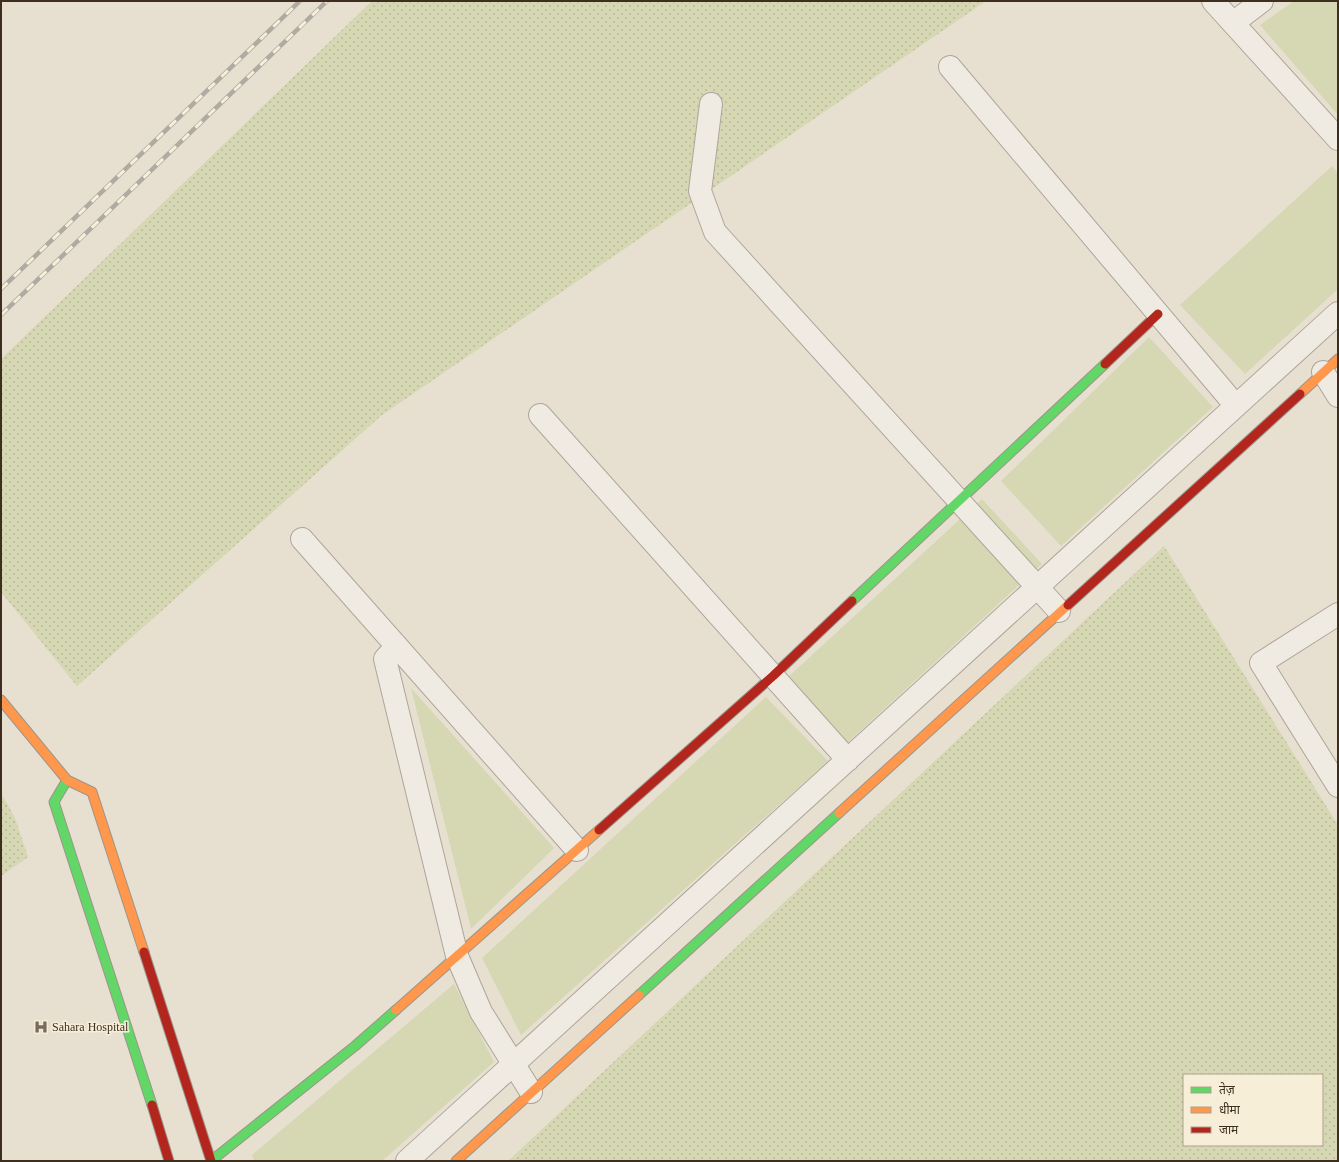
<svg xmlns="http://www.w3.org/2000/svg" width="1339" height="1162" viewBox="0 0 1339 1162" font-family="'Times New Roman','Noto Sans Devanagari',serif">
<defs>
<pattern id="grass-dots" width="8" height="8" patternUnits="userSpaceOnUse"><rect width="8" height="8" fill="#d6d7b3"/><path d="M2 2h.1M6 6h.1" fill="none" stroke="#b9b99a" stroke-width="1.8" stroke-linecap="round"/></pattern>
</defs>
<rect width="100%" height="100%" fill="#e7e0d1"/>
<path fill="url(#grass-dots)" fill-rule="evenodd" d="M372,1H986L382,415L77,686L1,592V359Z
M1164,546L1338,825V1161H508ZM1184,1075H1322V1145H1184Z
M1,793L15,818L28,857L1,876Z"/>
<path fill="#d6d7b3" d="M1294,1H1338V115L1260,25Z
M1332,166L1338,173V289L1245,374L1180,305Z
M1149,337L1213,407L1061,546L1001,481Z
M982,499L1042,564L848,742L788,677Z
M411,688L554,848L471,929Z
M766,697L828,761L521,1035L482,958Z
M454,984L494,1062L382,1161H254L252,1155Z"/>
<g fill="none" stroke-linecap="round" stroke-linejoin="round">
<defs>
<path id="street" d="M1213,1L1338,139
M1233,23L1262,1
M950,67L1236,406
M711,104L700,191L715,232L1059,611
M1323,372L1338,396
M540,415L848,760
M302,539L577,850
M1338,614L1261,663L1338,786
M397,646L385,659L457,956L481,1012L531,1092
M407,1161L1338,313"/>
<path id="fast" d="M852,601L1105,364
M67,780L54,802L152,1105
M639,995L839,813
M211,1161L355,1046L396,1010"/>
<path id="slow" d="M1300,394L1338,359
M1,700L67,780L92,792L144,952
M839,813L1068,605
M396,1010L599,830
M456,1161L639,995"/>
<path id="jam" d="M1105,364L1158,314
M1068,605L1300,394
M599,830L773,676L852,601
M144,952L211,1161
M152,1105L169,1161"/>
</defs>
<use href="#street" stroke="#ada599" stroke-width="24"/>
<use href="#fast" stroke="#9c958a" stroke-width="11"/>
<use href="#slow" stroke="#9c958a" stroke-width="11"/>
<use href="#jam" stroke="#9c958a" stroke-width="11"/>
<use href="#street" stroke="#efebe3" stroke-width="22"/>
<use href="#fast" stroke="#63d668" stroke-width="9"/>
<use href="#slow" stroke="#ff974d" stroke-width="9"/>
<use href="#jam" stroke="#b3261e" stroke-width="9"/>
<defs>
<path id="rail" d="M1,289L300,1
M1,315L327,1"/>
</defs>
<use href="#rail" stroke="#afaaa2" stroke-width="4.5"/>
<use href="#rail" stroke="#f7eed8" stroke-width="3" stroke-dasharray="9" stroke-linecap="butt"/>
</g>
<defs>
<symbol id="hospital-bare" viewBox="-9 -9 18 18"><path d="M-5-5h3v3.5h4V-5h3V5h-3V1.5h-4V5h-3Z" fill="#786c5e" stroke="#f7eed8" stroke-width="2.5" paint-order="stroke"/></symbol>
</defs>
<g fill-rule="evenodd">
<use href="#hospital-bare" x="31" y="1017" width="20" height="20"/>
</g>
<g text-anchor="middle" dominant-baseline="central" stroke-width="3" stroke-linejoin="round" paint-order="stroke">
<g font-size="12" fill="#3d2e20" stroke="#f7eed8" text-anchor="start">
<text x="52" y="1027">Sahara Hospital</text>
</g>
</g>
<rect width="1339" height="1162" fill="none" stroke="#3d2e20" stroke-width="4"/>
<rect x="1183" y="1074" width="140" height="72" fill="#f7eed8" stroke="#ada18e"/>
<rect x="1191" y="1087" width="20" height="6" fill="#63d668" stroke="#ada18e"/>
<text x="1219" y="1094" font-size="12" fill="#3d2e20">तेज़</text>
<rect x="1191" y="1107" width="20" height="6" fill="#ff974d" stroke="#ada18e"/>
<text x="1219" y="1114" font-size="12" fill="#3d2e20">धीमा</text>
<rect x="1191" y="1127" width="20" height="6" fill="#b3261e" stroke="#ada18e"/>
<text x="1219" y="1134" font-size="12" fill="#3d2e20">जाम</text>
</svg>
